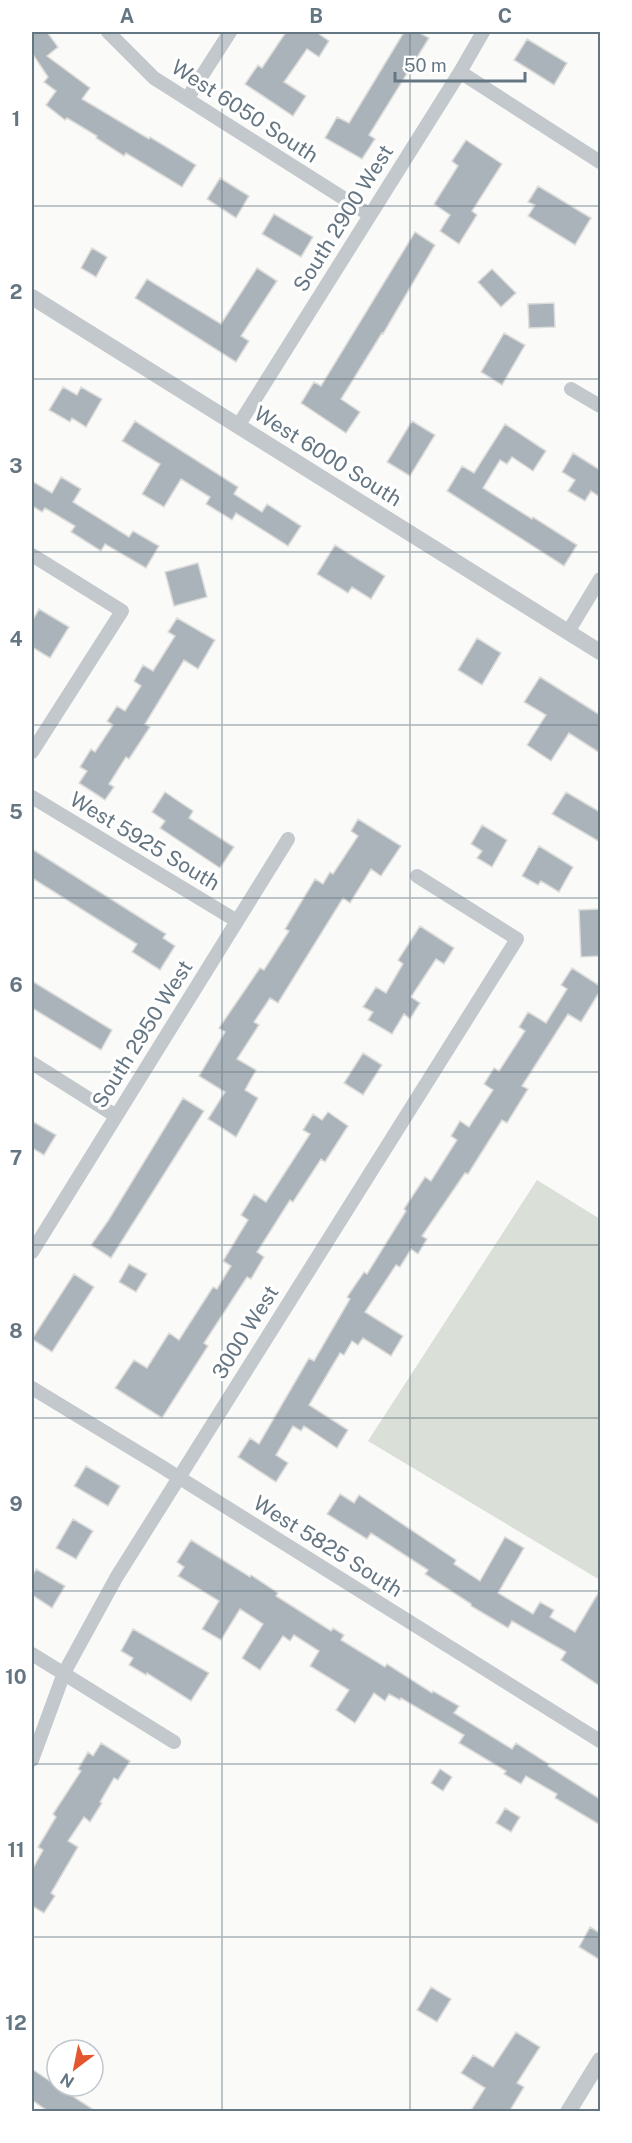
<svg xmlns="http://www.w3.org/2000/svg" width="632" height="2143" viewBox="0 0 632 2143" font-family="'Public Sans',sans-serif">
<rect width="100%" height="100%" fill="#fafaf8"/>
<path fill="#dadfd7" d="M537,1180L600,1219V1555L599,1558L600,1559V1580L368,1441Z"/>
<path fill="#aab3b9" stroke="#dcdcda" stroke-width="1.5" d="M32,32H47L58,47L47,56L90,88L82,99L149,139L150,137L196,165L182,187L126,153L124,156L96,138L97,136L67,118L65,120L46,105L56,91L44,82L48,77L32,53Z
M286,32H316L329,41L319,57L307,49L284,82L306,96L293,116L245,84L258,65L262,68Z
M404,32H418L429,38L369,135L375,139L362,159L325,138L337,117L349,123Z
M527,39L567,63L554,85L514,60Z
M466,140L502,164L472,211L477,215L459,244L440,231L450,215L434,204L458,166L452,161Z
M220,178L249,196L236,218L207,199Z
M538,186L591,218L575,245L528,216L535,205L528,202Z
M274,214L313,237L301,257L262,234Z
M415,232L435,245L383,334L382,333L341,399L360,412L346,433L301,403L314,382L321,386Z
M92,248L107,257L96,277L81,268Z
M257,268L277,281L241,336L249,341L236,362L135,298L147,279L221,324Z
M492,269L516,293L501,307L478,282Z
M554,303L555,327L529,328L528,304Z
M504,333L525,345L502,385L481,372Z
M63,387L77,395L81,387L102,399L86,427L72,418L70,422L49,410Z
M135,421L238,487L234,494L262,512L267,504L301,526L288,546L236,513L232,520L206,504L210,497L181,479L164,507L142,494L160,464L122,441Z
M412,421L435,435L410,476L387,462Z
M505,424L546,451L533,471L512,457L507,464L500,460L483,488L532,519L533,517L577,545L564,566L447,491L462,466L474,473Z
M573,453L600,470V497L591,491L585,501L568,491L575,480L562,472Z
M61,477L81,489L73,502L129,537L133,531L159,546L146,568L105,544L101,551L71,532L75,526L45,508L42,512L32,506V481L52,493Z
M335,545L385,576L371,599L352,587L348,593L317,574Z
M198,563L207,597L174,606L165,572Z
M39,609L69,627L50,658L32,647V621Z
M177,618L215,640L198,669L184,660L145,724L150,727L129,759L126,757L109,784L114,787L105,800L79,783L87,771L80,767L91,749L95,752L113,725L107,721L117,706L125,711L141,686L134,681L143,665L153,671L175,636L168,632Z
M477,638L501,653L482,685L458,670Z
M540,677L600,715V753L569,733L551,761L527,745L546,715L524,702Z
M165,792L193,811L189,818L234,847L220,868L160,828L165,821L152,812Z
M566,792L600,812V842L552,814Z
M358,819L401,846L381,876L371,869L350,903L343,898L278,1003L270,998L254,1022L259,1025L237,1059L256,1070L245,1090L258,1098L236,1137L208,1119L225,1092L199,1076L225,1032L219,1028L260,968L264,970L289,931L285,929L315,879L323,884L330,872L333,874L358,836L351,831Z
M482,825L507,840L492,867L477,858L482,851L471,844Z
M539,846L573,867L559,892L541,881L538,885L522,876Z
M32,849L166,934L163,938L175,946L160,970L132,952L137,944L32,878Z
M600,909V956L581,957L579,910Z
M420,926L454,948L444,964L436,959L411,997L420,1003L410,1019L404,1014L392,1034L368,1020L373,1012L363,1007L376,987L386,993L403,964L398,960Z
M572,968L600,986V991L581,1022L568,1014L522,1086L528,1089L507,1123L502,1120L468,1174L465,1173L422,1236L427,1239L418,1254L411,1249L400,1267L396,1265L365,1312L403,1336L391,1356L363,1338L358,1345L352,1341L344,1355L340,1353L309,1405L348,1430L337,1448L304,1426L301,1431L293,1426L276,1455L288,1463L276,1482L238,1457L250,1438L259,1444L309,1358L314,1361L350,1299L347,1297L364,1272L367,1274L406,1211L404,1209L425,1177L431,1181L457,1140L451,1136L460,1121L469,1127L493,1090L484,1084L494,1068L499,1071L525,1031L519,1027L528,1012L546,1023L567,989L561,985Z
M32,981L112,1030L101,1050L32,1008Z
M363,1053L382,1065L363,1095L344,1083Z
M183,1098L204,1111L111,1258L91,1245L108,1221Z
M328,1112L348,1126L325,1162L321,1159L293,1202L290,1200L257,1252L264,1257L251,1279L247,1277L204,1343L208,1346L162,1418L115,1388L134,1360L147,1368L169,1333L179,1340L213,1287L217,1289L231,1266L223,1261L248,1220L241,1215L254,1194L266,1202L310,1134L303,1130L313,1114L322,1120Z
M32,1121L56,1135L44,1155L32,1148Z
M129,1264L147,1274L136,1292L119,1282Z
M74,1274L94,1287L52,1352L32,1339Z
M86,1466L120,1486L108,1506L74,1486Z
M340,1494L354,1503L359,1495L456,1560L454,1564L480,1581L505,1537L524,1548L498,1593L533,1614L540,1602L554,1610L550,1617L575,1632L600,1590V1686L561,1660L566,1652L512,1621L508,1628L471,1606V1604L425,1574L428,1570L371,1533L367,1539L327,1514Z
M73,1519L93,1531L76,1559L56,1548Z
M191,1540L250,1577L251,1575L278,1593L276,1596L331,1631L333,1628L344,1635L341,1640L385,1667L387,1664L432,1693L433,1691L459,1706L454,1713L512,1749L516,1743L549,1764L548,1766L600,1799V1825L555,1798L557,1794L526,1776L521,1784L504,1774L506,1771L459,1743L464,1735L401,1698L400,1700L389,1694L385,1701L374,1693L355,1723L336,1710L349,1690L310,1666L319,1651L294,1635L290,1641L283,1636L260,1670L242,1658L263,1624L240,1609L221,1640L202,1629L219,1601L178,1576L184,1567L177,1562Z
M36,1569L65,1586L52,1608L32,1595V1577Z
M133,1629L209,1673L191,1701L147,1673L146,1675L129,1665L133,1658L121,1651Z
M101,1743L130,1761L118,1780L114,1778L100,1802L102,1803L90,1822L84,1817L68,1841L78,1847L51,1893L55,1896L44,1913L32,1906V1870L43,1850L38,1847L56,1817L53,1814L81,1771L78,1769L88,1752L93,1756Z
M440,1769L452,1777L443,1791L431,1783Z
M505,1808L520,1817L511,1832L496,1823Z
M590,1927L600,1933V1960L579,1947Z
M431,1987L451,1999L437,2022L417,2010Z
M516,2032L540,2047L517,2083L524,2087L509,2112H470L485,2088L461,2073L473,2055L493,2067Z
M32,2069L57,2086L97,2112H49L32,2100Z"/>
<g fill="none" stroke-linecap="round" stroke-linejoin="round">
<path stroke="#c3c8cc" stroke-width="14" d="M108,32L154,78L370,215
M460,72L600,162
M187,99L230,32
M571,389L600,406
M238,426L460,72L483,32
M32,555L122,611L32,752
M568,632L600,579
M32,797L237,921
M32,1063L116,1116
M32,1252L288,839
M32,1388L159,1465L600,1741
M32,1654L174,1742
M32,1760L64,1673L116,1578L517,939L417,876"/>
<path stroke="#c3c8cc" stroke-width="16" d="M32,297L600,652
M568,2112L600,2060"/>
</g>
<path fill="none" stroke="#657683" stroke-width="1.5" stroke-opacity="0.55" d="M222,32V2112M410,32V2112M32,206H600M32,379H600M32,552H600M32,725H600M32,898H600M32,1072H600M32,1245H600M32,1418H600M32,1591H600M32,1764H600M32,1937H600"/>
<g text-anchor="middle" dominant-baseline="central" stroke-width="6" stroke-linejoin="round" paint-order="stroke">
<g font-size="21" fill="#657683" stroke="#fff">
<text transform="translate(245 111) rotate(33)">West 6050 South</text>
<text transform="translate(343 218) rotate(-58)">South 2900 West</text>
<text transform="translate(328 456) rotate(32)">West 6000 South</text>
<text transform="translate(145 841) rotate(31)">West 5925 South</text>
<text transform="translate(142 1034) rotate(-58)">South 2950 West</text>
<text transform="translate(245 1332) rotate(-58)">3000 West</text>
<text transform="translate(328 1546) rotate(32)">West 5825 South</text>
</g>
</g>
<rect width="632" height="2143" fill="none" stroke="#ffffff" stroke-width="66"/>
<g transform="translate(75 2068) rotate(212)"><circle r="28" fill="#ffffff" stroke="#c1c8cd" stroke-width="1.5"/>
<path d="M0-4.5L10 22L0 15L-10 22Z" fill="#e4572e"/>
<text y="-9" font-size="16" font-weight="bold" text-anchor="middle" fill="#657683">N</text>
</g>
<path d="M395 72v9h130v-9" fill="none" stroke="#657683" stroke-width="3"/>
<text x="404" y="72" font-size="18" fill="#657683" stroke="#ffffff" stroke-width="4.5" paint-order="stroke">50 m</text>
<rect x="33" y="33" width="566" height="2077" fill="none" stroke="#657683" stroke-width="2"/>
<g font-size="20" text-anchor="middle" font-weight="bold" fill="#657683">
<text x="127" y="23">A</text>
<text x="316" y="23">B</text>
<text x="505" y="23">C</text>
<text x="16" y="126">1</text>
<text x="16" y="299">2</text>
<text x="16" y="473">3</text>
<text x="16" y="646">4</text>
<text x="16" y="819">5</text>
<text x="16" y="992">6</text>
<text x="16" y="1165">7</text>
<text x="16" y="1338">8</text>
<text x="16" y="1511">9</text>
<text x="16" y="1684">10</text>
<text x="16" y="1857">11</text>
<text x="16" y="2030">12</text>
</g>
</svg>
